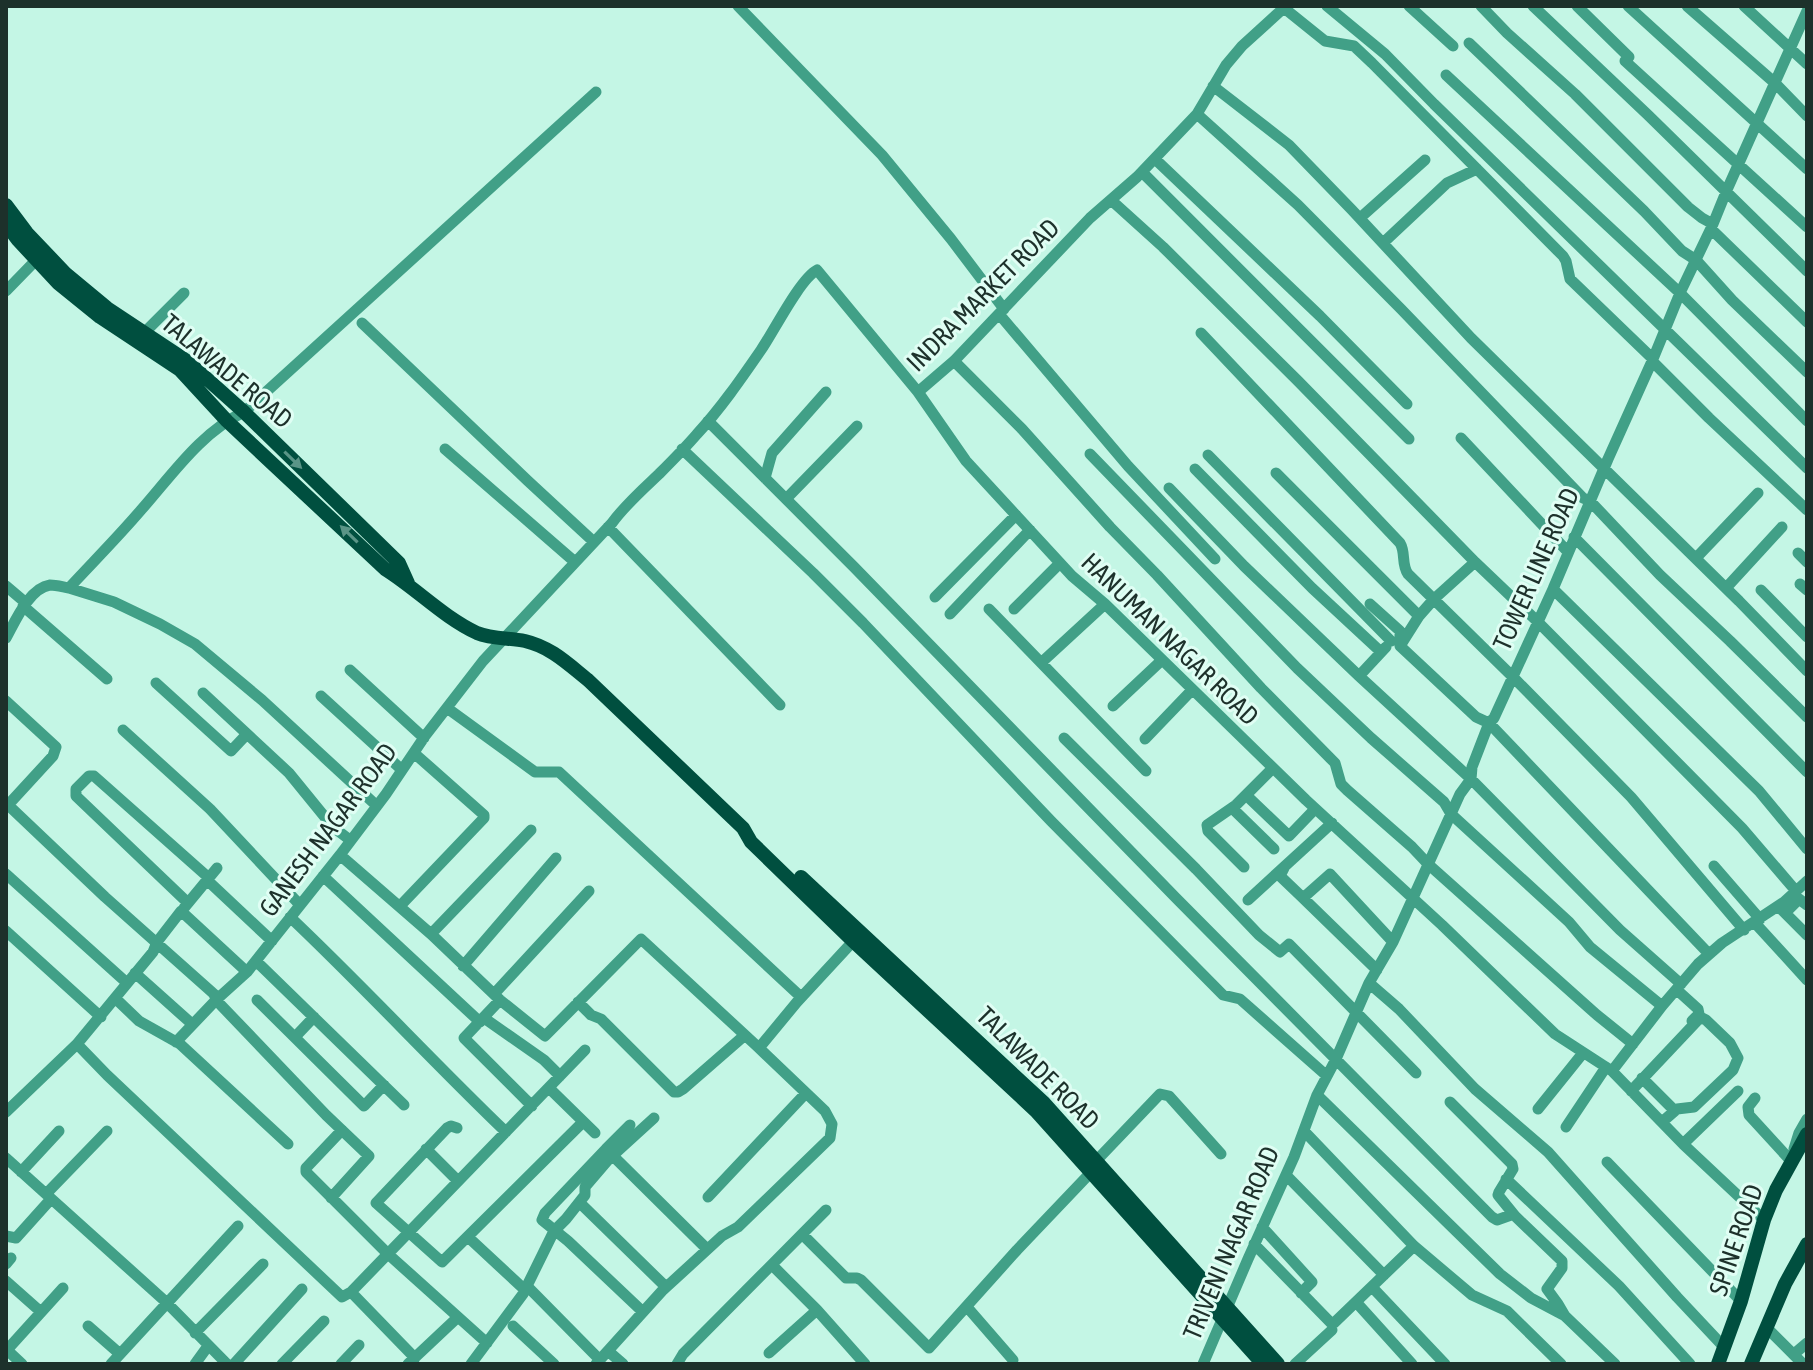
<svg xmlns="http://www.w3.org/2000/svg" width="1813" height="1370" viewBox="0 0 1813 1370" font-family="'Asap Condensed',sans-serif">
<rect width="100%" height="100%" fill="#c4f6e5"/>
<g fill="none" stroke-linecap="round" stroke-linejoin="round">
<path stroke="#41a087" stroke-width="11" d="M738,6L882,155L951,239L1004,309
M1327,6L1385,54L1434,104L1807,468
M1409,6L1453,46
M1481,6L1507,33L1575,94L1688,207L1702,218L1713,224
M1533,6L1648,115L1807,271
M1577,6L1629,57L1625,61L1807,227
M1628,6L1807,169
M1687,6L1775,83L1807,116
M1744,6L1807,64
M1284,8L1325,41L1354,46L1372,63L1563,256L1566,261L1570,279L1653,359
M1469,43L1644,211L1682,251L1696,260L1732,300L1807,372
M1446,75L1680,293L1807,421
M1213,86L1289,145L1352,210L1471,338L1739,601L1807,671
M1197,114L1298,205L1401,309L1583,498L1590,501L1660,575L1730,641L1807,717
M1155,159L1320,316L1407,404
M1142,172L1409,439
M1111,200L1163,247L1298,381L1475,562L1538,622L1742,828L1796,891
M1360,218L1425,160
M1711,229L1807,322
M1383,243L1447,183L1477,169
M6,291L42,254
M999,314L1128,466L1215,559
M362,323L528,481L594,542
M145,332L184,293
M1201,333L1400,543C1406,553 1401,564 1408,574L1513,677L1631,797L1744,930
M954,361L1022,429L1110,527L1157,575L1261,688L1335,763L1341,784L1347,790L1412,847L1428,864L1597,1015L1633,1044
M1652,361L1709,418L1807,510
M918,392L954,361L1090,218L1137,177L1197,114L1226,65L1242,46L1286,6
M708,421L854,567L1176,898L1492,1217L1497,1220L1511,1215L1515,1216L1562,1261V1268L1547,1289L1558,1304L1565,1316
M1461,438L1568,552
M445,449L575,562
M682,449L813,573L863,623L1051,821L1223,995L1240,999L1327,1076
M1090,454L1297,668L1371,738L1444,802L1451,814L1569,922L1590,947L1662,1006
M1208,455L1391,641
M1195,469L1312,588L1381,652
M1276,473L1419,616
M765,478L772,453L826,392
M1169,488L1244,566L1359,676L1471,779L1620,930L1681,984
M786,499L857,426
M608,527L780,705
M1574,537L1807,772
M1798,553L1807,562
M1696,558L1758,493
M1800,584L1807,590
M6,586L26,603
M69,588L114,602L160,624L195,644L262,700L377,806
M1726,588L1782,527
M1553,589L1759,791L1807,849
M1761,590L1807,637
M935,597L1016,515
M1370,604L1400,631V646L1419,616L1434,599L1475,562
M23,606L107,679
M989,609L1146,771
M1014,609L1060,563
M950,614L1030,530
M6,638C15,622 29,588 50,585C56,585 63,587 69,588C93,562 118,537 141,510C172,475 201,432 244,412L596,92
M1400,646L1476,717L1489,723L1709,954
M1042,662L1105,604
M350,670L424,738
M1359,676L1386,647
M156,683L231,751L247,734
M203,693L289,773L333,827L350,840
M321,696L402,770
M6,701L56,747L53,756L8,805
M1113,706L1162,660
M447,708L535,772H559L801,997
M123,730L210,809L300,905
M1064,738L1196,869L1259,935L1280,952L1289,944L1416,1073
M1145,739L1192,690
M1246,795L1289,836L1315,809
M6,803L105,897L214,994L216,1000L326,1115L369,1156L331,1198
M1232,808L1274,849
M340,855L431,934L500,1000L545,1036L641,939L759,1048
M1714,866L1760,919
M1244,867L1208,831L1207,825L1236,805L1273,768
M1284,868L1280,876L1303,898
M6,874L127,983
M323,876L480,1022
M207,880L272,941
M1248,900L1332,823
M188,903L76,796V789L89,776H94L209,878
M400,906L484,818V815L414,753
M1778,906L1807,935
M184,908L217,868
M1785,913L1799,899L1807,905
M290,917C364,987 433,1062 506,1132
M1755,923L1807,980
M6,931L101,1017
M431,934L531,830
M256,961L404,1105
M463,966L556,858
M1377,970L1303,898L1330,874L1393,942
M135,973L192,1024
M1369,983L1399,1009L1475,1089L1548,1152L1677,1297L1723,1346
M1677,990L1698,1009L1699,1014L1692,1021
M494,994L589,891
M115,998L139,1021L180,1044L288,1144
M257,1000L364,1106L384,1085
M500,1000L464,1038L532,1106
M578,1002L591,1015L601,1019L674,1092H678L683,1089L745,1035
M484,1018L544,1060L560,1076
M295,1037L314,1017
M176,1042L216,1000L247,972L340,855L386,794L425,736L483,661L612,523C625,505 642,490 659,474C672,461 685,448 697,434C721,408 741,379 761,350C774,331 800,279 817,270L918,392L966,461L1072,576L1105,604L1306,800L1442,925L1555,1034L1612,1071L1683,1144L1764,1220
M77,1044L107,1075L342,1297L351,1292L585,1050
M1612,1071L1662,1006L1698,964L1722,943L1784,902L1807,881
M1642,1078L1674,1110
M549,1088L595,1133
M1631,1091L1698,1020L1702,1018L1706,1020L1730,1043L1738,1058L1733,1070L1694,1107L1677,1109L1662,1122
M1317,1095L1500,1274L1531,1298L1565,1316L1615,1364
M1755,1098L1748,1107L1749,1115L1791,1161
M1450,1102L1512,1164L1513,1169L1499,1192L1498,1195L1515,1216
M1538,1109L1583,1053
M6,1112L77,1044L153,952L157,942L181,911L247,972
M1566,1127L1606,1067
M457,1128L451,1126L447,1128L376,1203L442,1262L583,1122
M342,1130L306,1168V1172L388,1254L487,1343
M1304,1131L1414,1246L1472,1295L1507,1311L1561,1364
M1683,1144L1738,1091
M426,1149L458,1181
M606,1149L630,1125
M1794,1149L1799,1133L1807,1119
M6,1158L166,1302L227,1364
M1096,1161L1160,1094L1169,1096L1221,1154
M1607,1162L1741,1301
M21,1172L59,1131
M1286,1175L1384,1275
M1506,1179L1619,1286L1690,1364
M46,1194L107,1131
M708,1197L806,1093
M580,1203L666,1287
M1262,1227L1312,1282L1301,1293
M803,1235L846,1278H857L861,1280L929,1348L1017,1250L1096,1167
M6,1236L16,1238L51,1199
M468,1237L525,1290
M1254,1244L1331,1323H1334L1414,1246
M6,1264L11,1258
M773,1266L817,1310L865,1364
M6,1281L41,1312
M527,1286L600,1360
M1372,1287L1445,1364
M351,1292L415,1358
M1356,1302L1412,1364
M967,1307L1013,1360
M643,1312L568,1241L542,1220L545,1213L606,1149L707,1249
M88,1326L120,1354
M513,1326L554,1364
M1766,1327L1803,1364
M195,1333L263,1264
M6,1349L22,1364
M6,1351L63,1288
M608,1351L623,1364
M769,1353L817,1310
M1794,1354L1807,1343
M111,1364L238,1226
M195,1364L208,1346
M234,1364L302,1289
M282,1364L324,1321
M341,1364L359,1345
M408,1364L458,1317
M471,1364L523,1294L554,1231L566,1219L585,1195V1187L609,1159L654,1118
M596,1364L662,1291L722,1236L738,1227L830,1138L832,1124L825,1111L759,1048L797,1002L858,936
M677,1364L683,1354L826,1210
M1203,1364L1248,1259L1294,1157L1317,1095L1336,1059L1369,983L1393,942L1460,794L1471,779L1472,767L1489,723L1494,718L1553,589L1608,459L1653,359L1680,293L1713,224L1726,192L1807,11
M1295,1364L1332,1330"/>
<path stroke="#004f3f" stroke-width="14" d="M6,205L27,233L66,274L107,308L187,361L244,412L399,563L408,583
M6,224L18,240L58,283L100,317L180,370L227,421L385,569C417,589 443,617 477,633C491,639 510,638 525,641C551,647 568,664 588,680L743,828L751,842L853,941L1036,1111L1263,1364
M801,877L1044,1103L1278,1364
M1718,1364L1741,1301L1764,1220L1776,1190L1807,1134
M1751,1364L1785,1284L1807,1244"/>
</g>
<defs><path id="oneway-solid" d="M-6-.8H1V-3.2L6.5 0L1 3.2V.8H-6Z" transform="scale(2)"/></defs>
<g fill="#5a9587">
<use href="#oneway-solid" transform="translate(293 460) rotate(44)"/>
<use href="#oneway-solid" transform="translate(349 534) rotate(-136)"/>
</g>
<g text-anchor="middle" dominant-baseline="central" stroke-width="6" stroke-linejoin="round" paint-order="stroke">
<g font-size="26" fill="#1d312b" stroke="#e0fef4">
<text transform="translate(983 295) rotate(-45)">INDRA MARKET ROAD</text>
<text transform="translate(227 371) rotate(40)">TALAWADE ROAD</text>
<text transform="translate(1536 569) rotate(-66)">TOWER LINE ROAD</text>
<text transform="translate(1170 639) rotate(44)">HANUMAN NAGAR ROAD</text>
<text transform="translate(328 830) rotate(-53)">GANESH NAGAR ROAD</text>
<text transform="translate(1038 1068) rotate(45)">TALAWADE ROAD</text>
<text transform="translate(1736 1240) rotate(-71)">SPINE ROAD</text>
<text transform="translate(1231 1243) rotate(-67)">TRIVENI NAGAR ROAD</text>
</g>
</g>
<rect width="1813" height="1370" fill="none" stroke="#1d312b" stroke-width="16"/>
</svg>
